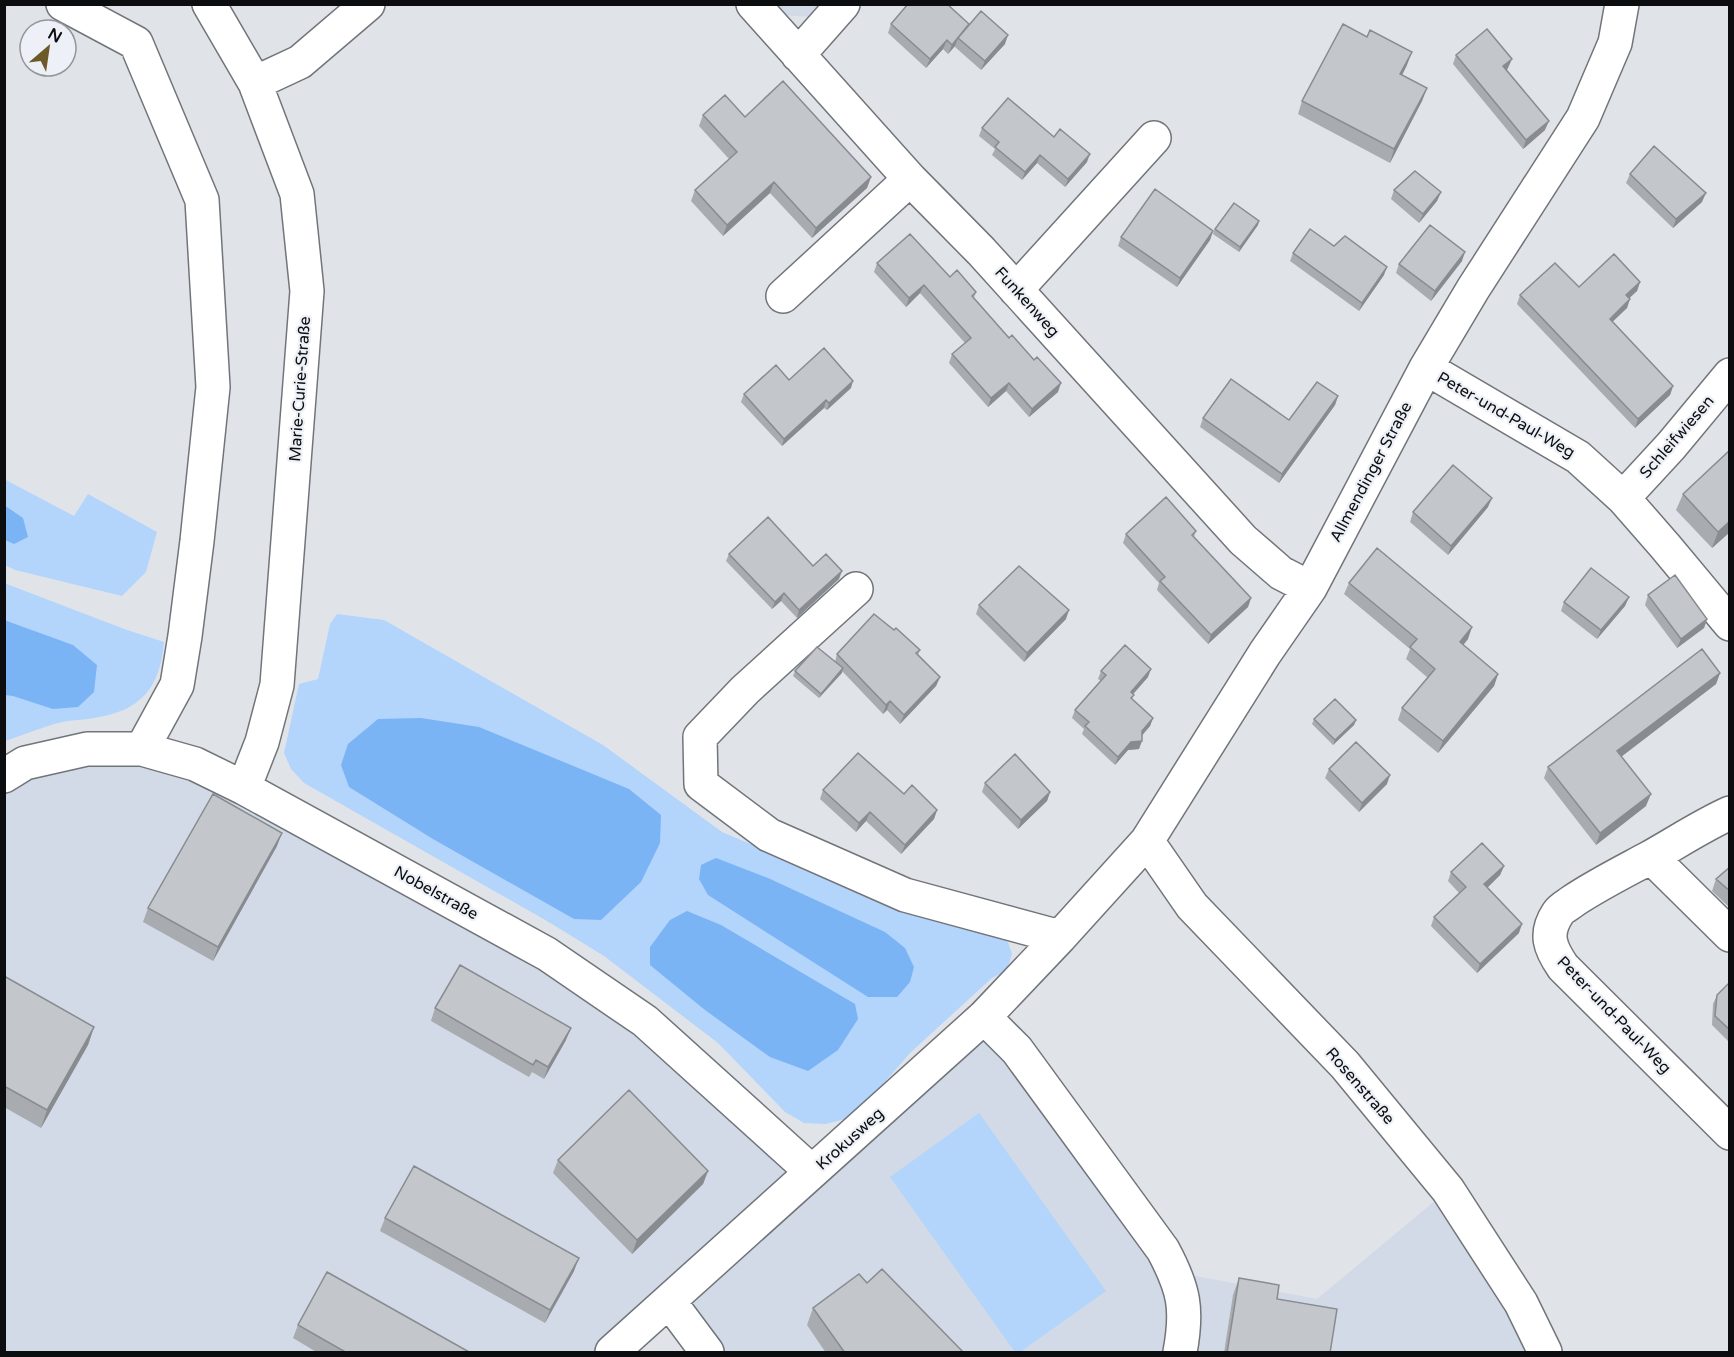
<svg xmlns="http://www.w3.org/2000/svg" width="1734" height="1357" viewBox="0 0 1734 1357" font-family="'Varela Round',sans-serif">
<rect width="100%" height="100%" fill="#e0e4e9"/>
<path fill="#d1dae6" d="M773,5H824L812,17L782,15Z
M142,749L547,954L812,1172L984,1017L1175,1272L1317,1299L1448,1190L1545,1352H718L676,1295L612,1352H5V776Z"/>
<path fill="#b3d4fb" d="M4,479L74,516L88,494L157,532L146,572L122,596L15,570L5,565Z
M4,583L127,630L164,642C160,688 141,711 94,718C83,720 72,720 62,722C42,727 23,735 5,741Z
M337,614L384,620L603,745L722,832L845,884L995,935L1008,942L1012,954L1007,970L992,978L911,1052L869,1100L849,1118L826,1124L804,1123L785,1112L718,1043L604,956L547,921L304,783L291,769L284,753L299,684L318,679L330,624Z
M979,1113L1106,1291L1020,1352H1015L890,1177Z"/>
<path fill="#7ab4f5" d="M4,505L23,518L28,537L14,544L5,540Z
M4,620L73,645L97,665L94,692L78,707L53,709L13,696L5,695Z
M421,718L479,727L629,789L661,815L660,843L641,882L601,920L574,919L433,839L349,787L341,765L348,744L378,719Z
M716,858L768,878L885,932L905,948L914,967L910,982L897,997H868L708,895L699,879L701,865Z
M687,911L721,925L855,1004L858,1019L838,1050L808,1071L770,1057L705,1010L650,965V947L670,920Z"/>
<g fill="none" stroke-linecap="round" stroke-linejoin="round">
<defs>
<path id="minor" d="M63,4L136,43L202,200L213,387L197,541L185,636L177,685L142,749
M209,4L255,83L297,194L307,291L277,685L262,742L244,788
M753,4L910,179L981,251L1243,540L1281,573L1310,588
M798,55L843,4
M255,83L300,62L368,4
M1016,290L1154,138
M783,296L910,179
M1426,368L1578,457L1623,498L1665,546L1730,624
M1623,498L1671,446L1730,375
M856,589L745,690L700,737L701,784L769,835L905,895L1060,937
M4,776L25,763L87,749H142L195,764L244,788L547,954L645,1021L812,1172
M1730,813C1701,826 1676,843 1649,858C1623,872 1597,885 1573,901C1568,905 1561,908 1558,913C1544,934 1550,948 1563,967L1730,1133
M1147,841L1192,906L1345,1065L1448,1190L1521,1303L1545,1352
M1651,857L1730,935
M984,1017L1017,1050L1163,1250C1184,1289 1188,1309 1180,1352
M669,1301L707,1352
M612,1352L984,1017L1060,937L1147,841L1265,653L1310,588L1426,368L1473,289L1583,118L1615,43L1622,4"/>
</defs>
<use href="#minor" stroke="#71757a" stroke-width="36"/>
<use href="#minor" stroke="#fff" stroke-width="33"/>
</g>
<path fill="#a8abaf" d="M891,24H969L1005,44L981,70L955,47V46L948,54L943,49L926,68L888,33Z
M1456,55L1508,68L1507,70L1545,130L1523,149L1453,64Z
M1407,65L1402,75L1427,88L1422,101L1390,163L1298,114L1302,101Z
M703,115L745,117L871,177L867,188L812,238L770,193L723,236L691,201L695,190L729,159L699,126Z
M982,128L1054,137L1087,162L1065,187L1037,163L1022,180L992,155L995,149L979,136Z
M1630,174L1702,202L1673,228L1626,183Z
M1394,190L1441,192L1437,201L1419,223L1391,199Z
M1258,225L1239,252L1213,234L1215,229Z
M1213,231L1210,240L1177,287L1118,246L1121,237Z
M1293,253L1384,275L1359,311L1290,261Z
M1462,261L1431,301L1396,273L1399,264Z
M877,263L950,277L976,292L974,298L1058,392L1029,417L1006,391L988,407L949,363L952,354L965,343L920,293L906,307L874,272Z
M1640,282L1637,291L1629,298L1627,308L1612,322L1673,386L1670,395L1635,428L1517,304L1520,295L1579,287Z
M789,380L851,388L827,410L824,408L782,446L741,402L744,394Z
M1338,396L1335,405L1279,483L1200,427L1203,418L1289,420Z
M1683,494L1730,532L1712,548L1676,510Z
M1488,507L1448,555L1410,522L1413,512Z
M1196,531L1194,537L1251,598L1248,607L1208,644L1157,590L1159,583L1123,543L1126,534Z
M729,554L813,566L839,579L797,618L781,601L772,609L726,561Z
M1349,583L1468,639L1463,645L1498,674L1494,686L1438,753L1398,720L1402,708L1428,678L1406,659L1410,649L1344,594Z
M1648,595L1707,619L1704,628L1677,648L1645,605Z
M1629,597L1625,606L1597,639L1561,611L1564,602Z
M979,605L1066,619L1024,662L976,614Z
M894,630L920,650L918,655L940,677L936,686L900,724L887,710L883,714L842,671L819,698L793,676L795,671L835,662L837,654Z
M1101,671L1148,677L1133,694L1132,699L1153,718L1150,726L1142,735L1139,749L1128,750L1115,765L1082,734L1084,729L1072,718L1075,710L1101,681L1098,679Z
M1720,673L1716,684L1621,757L1646,806L1596,845L1544,778L1548,767Z
M1314,719L1356,720L1354,725L1333,745L1312,724Z
M1329,769L1387,784L1359,812L1325,778Z
M985,783L1050,792L1047,801L1018,829L982,792Z
M823,790L904,794L937,810L934,819L901,854L866,821L856,832L820,799Z
M277,846L213,961L143,922L148,908Z
M1504,866L1500,875L1487,888L1519,933L1477,973L1431,926L1434,917L1459,893L1448,881L1451,872Z
M1730,867V908L1712,891L1716,879Z
M4,976L94,1027L88,1045L41,1128L4,1107Z
M1730,982V1043L1712,1025L1713,1004L1717,995Z
M435,1008L566,1040L544,1079L532,1072L529,1077L431,1021Z
M558,1160L708,1171L703,1184L632,1254L553,1173Z
M385,1218L574,1271L545,1323L380,1231Z
M1239,1278L1277,1299L1330,1353H1224L1233,1295Z
M867,1283L964,1353H826L807,1325L813,1308Z
M298,1325L471,1353H318L293,1338Z"/>
<path fill="#888b8f" d="M1008,35L1005,44L981,70L985,61Z
M958,38L955,46L948,54L952,45Z
M947,40L943,49L926,68L930,59Z
M1412,52L1407,65L1396,87L1400,74Z
M1512,59L1508,68L1500,75L1503,66Z
M1427,88L1422,101L1390,163L1394,149Z
M1549,121L1545,130L1523,149L1526,140Z
M1090,154L1087,162L1065,187L1068,179Z
M1040,155L1037,163L1022,180L1025,172Z
M871,177L867,188L812,238L816,228Z
M774,182L770,193L723,236L727,225Z
M1441,192L1437,201L1419,223L1423,214Z
M1706,193L1702,202L1673,228L1676,219Z
M1259,221L1258,225L1239,252L1240,247Z
M1213,231L1210,240L1177,287L1180,278Z
M1465,252L1462,261L1431,301L1435,291Z
M1387,267L1384,275L1359,311L1362,303Z
M1640,282L1637,291L1623,304L1626,295Z
M924,285L920,293L906,307L909,298Z
M1630,299L1627,308L1606,328L1610,319Z
M853,381L851,388L827,410L829,403Z
M1009,383L1006,391L988,407L991,398Z
M1061,383L1058,392L1029,417L1032,409Z
M1673,386L1670,395L1635,428L1638,419Z
M1338,396L1335,405L1279,483L1282,474Z
M826,400L824,408L782,446L784,439Z
M1492,498L1488,507L1448,555L1451,546Z
M1730,521V532L1712,548L1718,532Z
M842,571L839,579L797,618L799,610Z
M784,593L781,601L772,609L775,602Z
M1629,597L1625,606L1597,639L1601,630Z
M1251,598L1248,607L1208,644L1211,635Z
M1069,610L1066,619L1024,662L1027,653Z
M1707,619L1704,628L1677,648L1681,639Z
M1472,627L1468,639L1456,654L1460,642Z
M843,668L842,673L819,698L821,694Z
M1151,669L1148,677L1128,700L1131,692Z
M1720,673L1716,684L1613,763L1617,751Z
M1498,674L1494,686L1438,753L1443,741Z
M940,677L936,686L900,724L904,715Z
M890,701L887,710L883,714L886,705Z
M1153,718L1150,726L1139,739L1142,731Z
M1356,720L1354,725L1333,745L1335,740Z
M1142,741L1139,749L1128,750L1115,765L1118,757L1131,742Z
M1390,775L1387,784L1359,812L1362,803Z
M1050,792L1047,801L1018,829L1021,820Z
M1651,794L1646,806L1596,845L1600,833Z
M937,810L934,819L901,854L905,845Z
M870,812L866,821L856,832L859,823Z
M282,833L277,846L213,961L218,947Z
M1504,866L1500,875L1481,894L1484,884Z
M1522,924L1519,933L1477,973L1480,964Z
M94,1027L88,1045L41,1128L47,1110Z
M571,1028L566,1040L544,1079L548,1067Z
M708,1171L703,1184L632,1254L637,1240Z
M579,1258L574,1271L545,1323L550,1310Z"/>
<path fill="#c3c7cc" stroke="#888b8f" stroke-width="1.5" d="M908,4H947L969,24L952,45L947,40L930,59L891,24Z
M981,11L1008,35L985,61L958,38Z
M1343,24L1367,37L1370,30L1412,52L1400,74L1427,88L1394,149L1302,101Z
M1487,29L1512,59L1503,66L1549,121L1526,140L1456,55Z
M783,81L871,177L816,228L774,182L727,225L695,190L737,152L703,115L725,95L745,117Z
M1008,98L1054,137L1060,129L1090,154L1068,179L1040,155L1025,172L995,147L999,142L982,128Z
M1654,146L1706,193L1676,219L1630,174Z
M1415,171L1441,192L1423,214L1394,190Z
M1155,189L1213,231L1180,278L1121,237Z
M1234,203L1259,221L1240,247L1215,229Z
M1430,225L1465,252L1435,291L1399,264Z
M1310,229L1334,246L1345,236L1387,267L1362,303L1293,253Z
M910,234L950,277L957,270L976,292L972,296L1009,338L1012,335L1034,360L1037,357L1061,383L1032,409L1009,383L991,398L952,354L971,338L924,285L909,298L877,263Z
M1614,254L1640,282L1626,295L1630,299L1610,319L1673,386L1638,419L1520,295L1555,263L1579,287Z
M824,348L853,381L829,403L826,400L784,439L744,394L776,365L789,380Z
M1231,379L1289,420L1317,382L1338,396L1282,474L1203,418Z
M1730,450V521L1718,532L1683,494Z
M1453,465L1492,498L1451,546L1413,512Z
M1166,497L1196,531L1192,535L1251,598L1211,635L1160,581L1165,577L1126,534Z
M768,517L813,566L826,554L842,571L799,610L784,593L775,602L729,554Z
M1377,548L1472,627L1460,642L1498,674L1443,741L1402,708L1435,669L1410,647L1417,639L1349,583Z
M1019,566L1069,610L1027,653L979,605Z
M1591,568L1629,597L1601,630L1564,602Z
M1675,575L1707,619L1681,639L1648,595Z
M874,614L894,630L896,628L920,650L916,653L940,677L904,715L890,701L886,705L837,654Z
M1125,645L1151,669L1131,692L1134,695L1131,698L1153,718L1142,731V741L1131,742L1118,757L1085,726L1089,722L1075,710L1106,675L1101,671Z
M817,647L843,668L821,694L795,671Z
M1702,649L1720,673L1617,751L1651,794L1600,833L1548,767Z
M1335,699L1356,720L1335,740L1314,719Z
M1356,742L1390,775L1362,803L1329,769Z
M858,753L904,794L912,785L937,810L905,845L870,812L859,823L823,790Z
M1015,754L1050,792L1021,820L985,783Z
M213,794L282,833L218,947L148,908Z
M1482,843L1504,866L1484,884L1522,924L1480,964L1434,917L1466,887L1451,872Z
M1730,867V891L1716,879Z
M460,965L571,1028L548,1067L536,1060L533,1065L435,1008Z
M4,976L94,1027L47,1110L4,1086Z
M1730,982V1030L1715,1016L1717,995Z
M629,1090L708,1171L637,1240L558,1160Z
M414,1166L579,1258L550,1310L385,1218Z
M882,1269L964,1353H845L813,1308L859,1274L867,1283Z
M327,1272L471,1353H347L298,1325Z
M1239,1278L1279,1285L1277,1299L1337,1309L1330,1353H1227Z"/>
<g text-anchor="middle" dominant-baseline="central" stroke-width="4.5" stroke-linejoin="round" paint-order="stroke">
<g font-size="16" fill="#0b0d0e" stroke="#edf1f7">
<text transform="translate(1027 302) rotate(48)">Funkenweg</text>
<text transform="translate(300 389) rotate(-86)">Marie-Curie-Straße</text>
<text transform="translate(1506 415) rotate(30)">Peter-und-Paul-Weg</text>
<text transform="translate(1677 437) rotate(-49)">Schleifwiesen</text>
<text transform="translate(1371 472) rotate(-62)">Allmendinger Straße</text>
<text transform="translate(436 893) rotate(29)">Nobelstraße</text>
<text transform="translate(1614 1015) rotate(46)">Peter-und-Paul-Weg</text>
<text transform="translate(1360 1086) rotate(49)">Rosenstraße</text>
<text transform="translate(850 1139) rotate(-42)">Krokusweg</text>
</g>
</g>
<rect width="1734" height="1357" fill="none" stroke="#0b0d0e" stroke-width="12"/>
<g transform="translate(48 48) rotate(29)"><circle r="28" fill="#edf1f7" stroke="#93969a" stroke-width="1.5"/>
<path d="M0-4.5L10 22L0 15L-10 22Z" fill="#6c5b28"/>
<text y="-9" font-size="16" font-weight="bold" text-anchor="middle" fill="#0b0d0e">N</text>
</g>
</svg>
